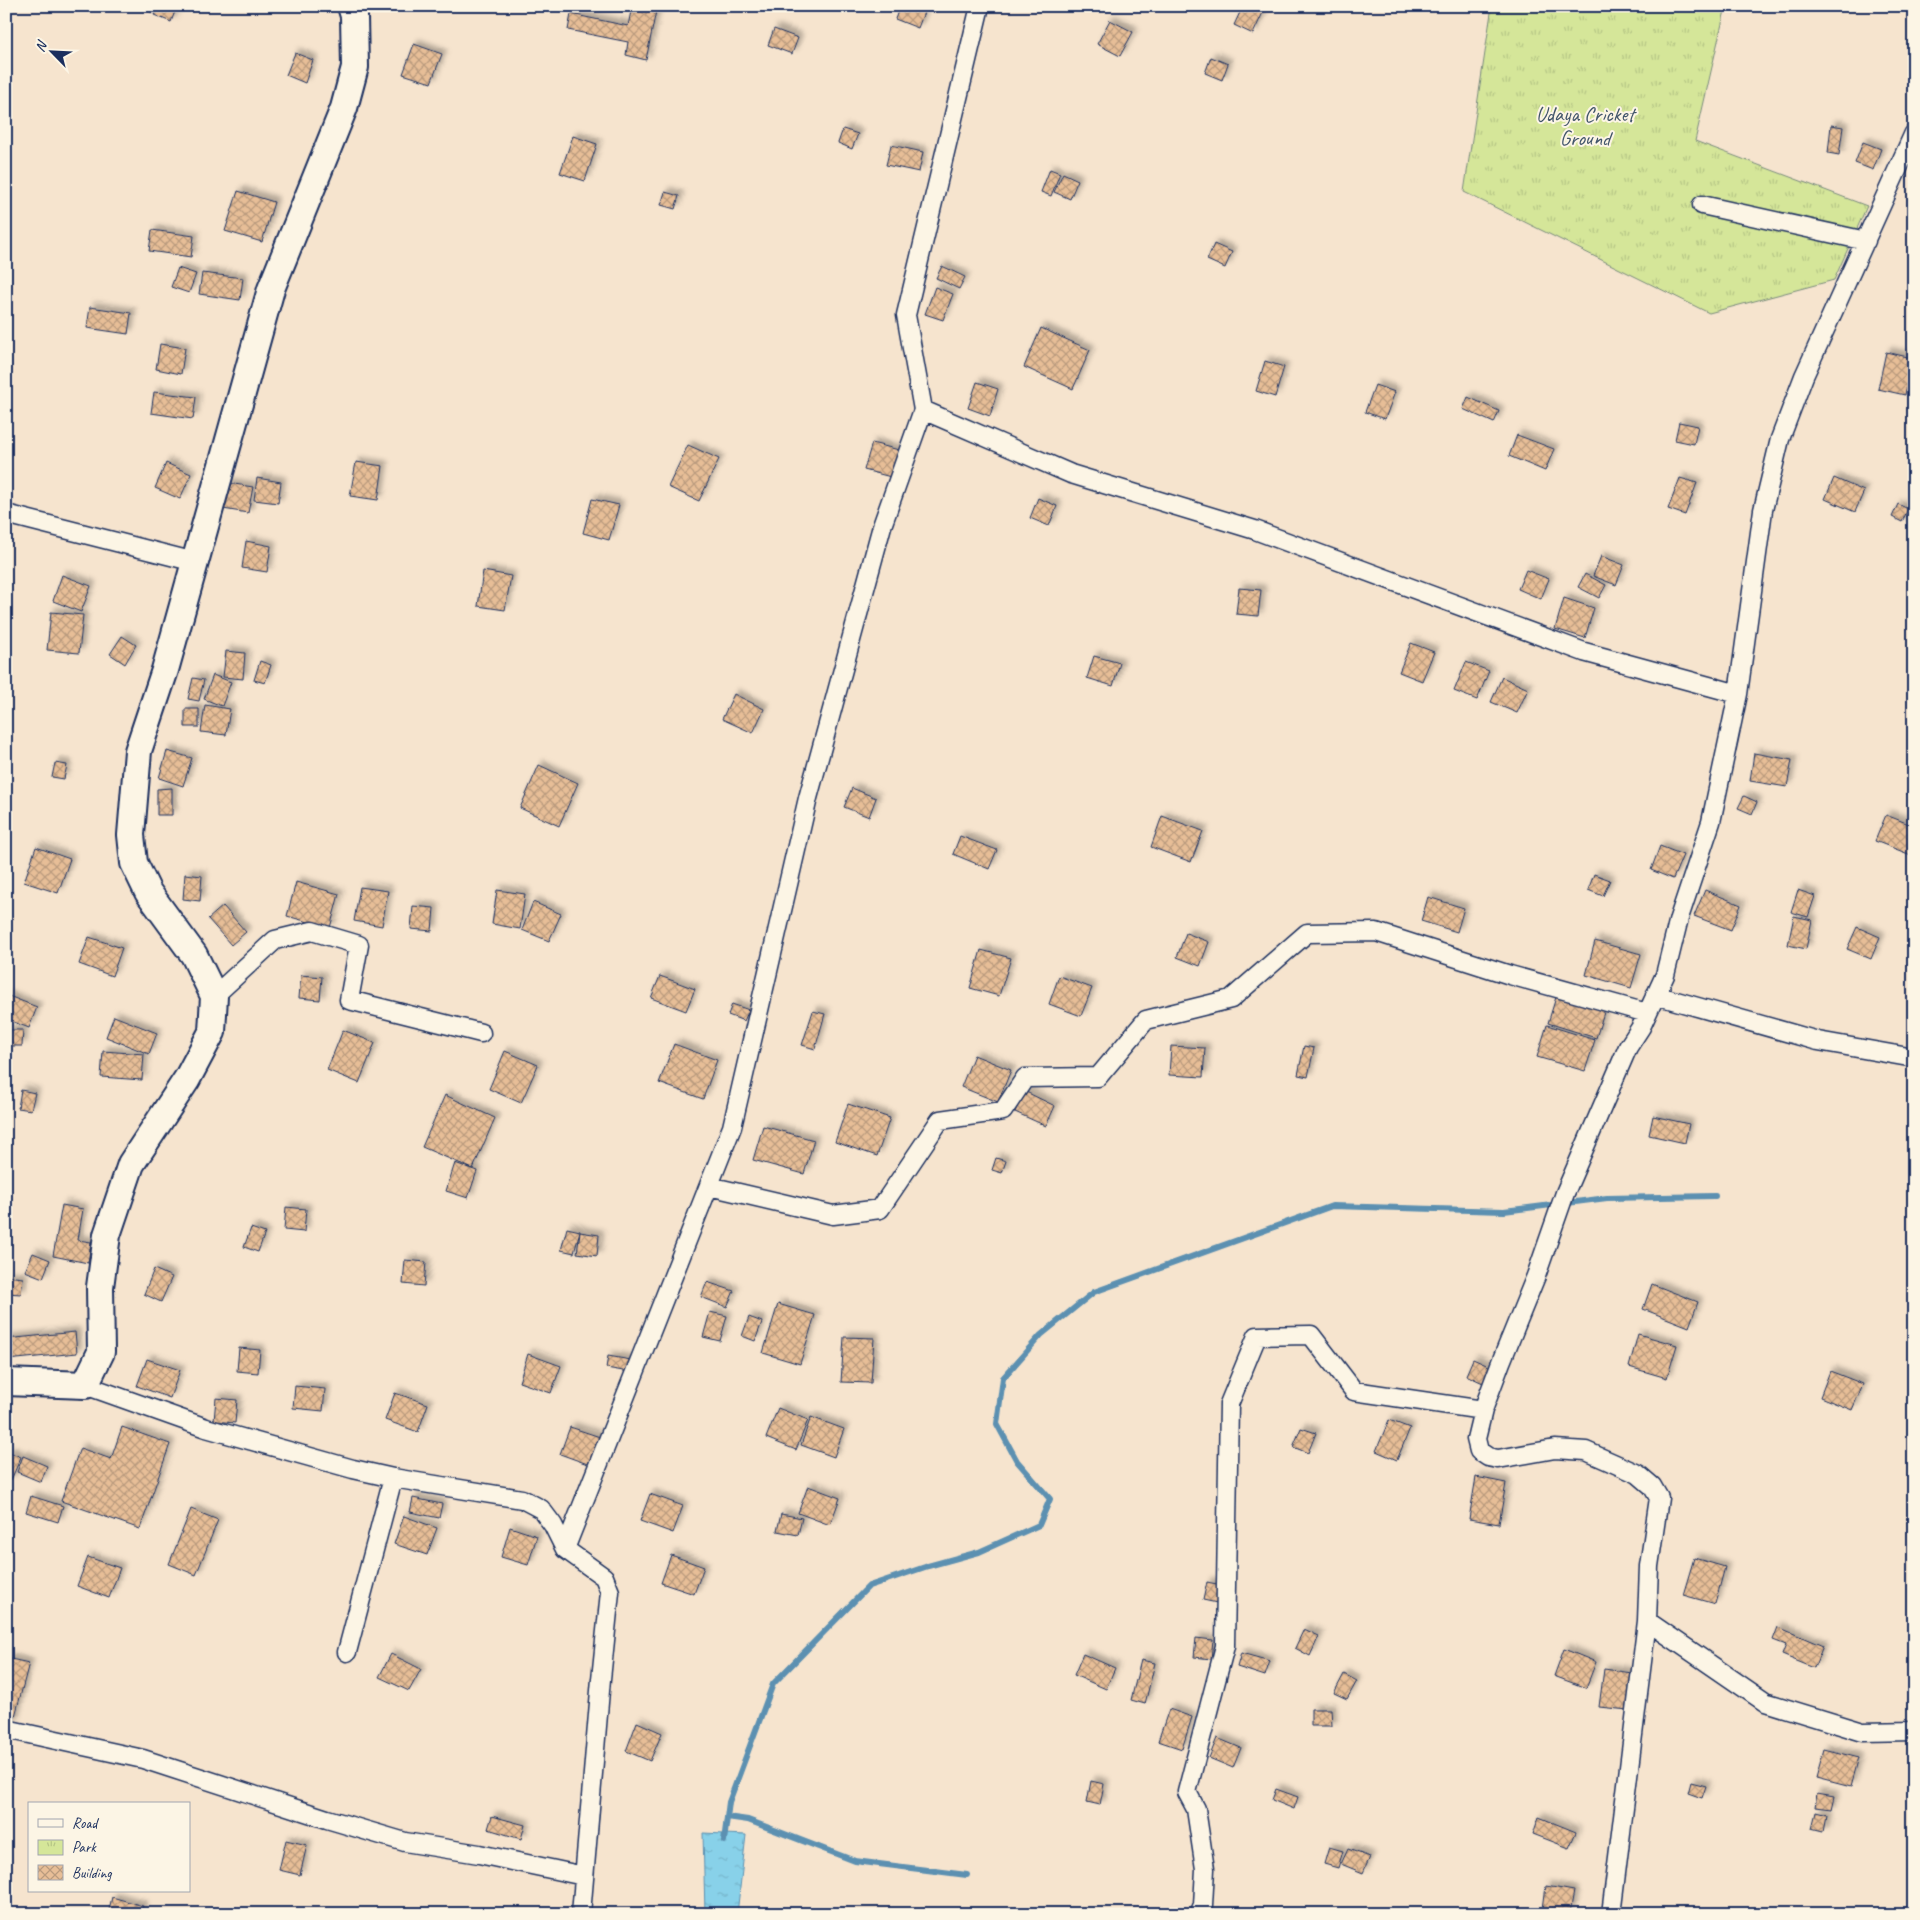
<svg xmlns="http://www.w3.org/2000/svg" width="1920" height="1920" viewBox="0 0 1920 1920" font-family="Caveat,sans-serif">
<defs>
<pattern id="park-tufts" width="24" height="20" patternUnits="userSpaceOnUse" patternTransform="scale(1.25)"><rect width="24" height="20" fill="#d5e699"/><path d="M3 7l-1-3M5 7V3M7 7l1-3M15 17l-1-3M17 17v-4M19 17l1-3" fill="none" stroke="#b6c686"/></pattern>
<pattern id="water-ripples" width="26" height="14" patternUnits="userSpaceOnUse" patternTransform="scale(1.25)"><rect width="26" height="14" fill="#88d1e9"/><path d="M2 4q2-2 4 0t4 0M15 11q2-2 4 0t4 0" fill="none" stroke="#75b4ca"/></pattern>
<pattern id="building-cross-hatch" width="8" height="8" patternUnits="userSpaceOnUse" patternTransform="scale(1.25)"><rect width="8" height="8" fill="#e7be97"/><path d="M0 0l8 8M0 8l8-8" fill="none" stroke="#ba9b7e"/></pattern>
<filter id="shadow"><feDropShadow dx="4.5" dy="-4.5" stdDeviation="2.5" flood-color="#0004"/></filter>
</defs>
<rect width="100%" height="100%" fill="#f6e4ce"/>
<filter id="ink" filterUnits="userSpaceOnUse"><feTurbulence type="fractalNoise" baseFrequency=".02" numOctaves="2"/><feDisplacementMap in="SourceGraphic" scale="10" xChannelSelector="R" yChannelSelector="G"/><feConvolveMatrix kernelMatrix="1 2 1 2 8 2 1 2 1" color-interpolation-filters="sRGB"/></filter>
<g filter="url(#ink)">
<path fill="url(#park-tufts)" stroke="#788a7c" d="M1492,6H1726L1695,141L1867,206L1834,280L1709,313L1464,192Z"/>
<path fill="url(#water-ripples)" stroke="#5c90b1" d="M703,1833L746,1835L737,1914H705Z"/>
<g fill="none" stroke-linecap="round" stroke-linejoin="round">
<path stroke="#5c90b1" stroke-width="6" d="M727,1817L748,1820L855,1861L967,1875
M724,1841L729,1802L773,1684L869,1586L928,1566L979,1552L1039,1525L1050,1499L1017,1461L997,1424L1003,1378L1041,1335L1094,1292L1332,1206L1504,1211L1607,1198L1715,1196"/>
</g>
<path fill="url(#building-cross-hatch)" stroke="#1b2f5e" filter="url(#shadow)" d="M136,6H155L153,13Z
M158,6H177L171,22L154,15Z
M632,6H657L646,60L626,55L628,42L568,30L571,14L628,26Z
M900,6L926,7L918,28L895,19Z
M1243,6H1266L1253,34L1234,25Z
M1110,20L1133,32L1120,56L1097,44Z
M774,29L798,38L792,54L768,45Z
M414,44L442,54L431,83L403,74Z
M295,53L313,60L305,83L286,75Z
M1211,57L1228,64L1222,80L1205,73Z
M1831,125L1843,127L1839,155L1828,153Z
M843,129L858,134L852,149L838,143Z
M573,136L597,144L585,181L560,173Z
M1863,142L1881,149L1873,170L1855,163Z
M891,145L923,152L919,172L886,165Z
M1050,169L1060,173L1051,196L1041,192Z
M1063,173L1078,180L1070,199L1054,192Z
M238,191L274,202L262,242L225,231Z
M665,192L679,196L675,209L661,205Z
M152,230L194,236L191,257L149,251Z
M1214,244L1232,252L1225,268L1207,260Z
M942,266L965,277L959,289L936,278Z
M178,268L196,274L189,293L171,287Z
M202,273L243,278L240,300L199,294Z
M935,287L953,294L943,320L925,314Z
M90,307L131,313L128,334L87,328Z
M1041,328L1090,350L1073,389L1024,367Z
M160,344L185,348L181,374L156,369Z
M1886,352L1912,358L1905,395L1878,389Z
M1265,361L1284,367L1275,397L1256,391Z
M977,382L998,389L990,416L968,408Z
M1375,385L1395,392L1385,419L1365,412Z
M154,392L196,397L193,419L151,413Z
M1468,397L1499,411L1494,423L1463,409Z
M1679,422L1698,426L1694,444L1675,440Z
M1517,435L1554,449L1545,471L1509,456Z
M872,443L899,450L891,477L864,470Z
M688,445L719,459L699,501L668,487Z
M356,462L383,466L378,500L350,496Z
M166,463L191,474L180,499L155,488Z
M257,478L281,482L278,503L254,500Z
M1680,478L1697,483L1685,515L1668,509Z
M1834,478L1864,491L1855,512L1825,499Z
M228,483L253,487L248,513L223,509Z
M1038,498L1057,506L1049,526L1030,518Z
M592,499L619,505L609,540L583,533Z
M1898,504L1908,509L1902,522L1892,517Z
M246,541L271,546L267,572L242,568Z
M1601,556L1624,565L1616,585L1593,576Z
M1526,570L1549,579L1541,599L1518,589Z
M483,571L511,576L505,610L478,606Z
M1585,574L1606,585L1599,598L1578,587Z
M62,575L91,586L81,612L53,601Z
M1239,588L1261,590L1258,616L1236,614Z
M1564,598L1594,608L1585,638L1555,629Z
M51,612L83,615L79,653L47,650Z
M122,636L136,645L125,664L110,654Z
M1411,643L1434,652L1422,681L1399,672Z
M226,651L245,653L243,679L223,677Z
M1094,656L1120,663L1113,686L1087,678Z
M260,661L271,665L265,683L254,680Z
M1466,662L1489,671L1477,700L1454,691Z
M213,675L231,682L222,706L204,699Z
M1502,677L1528,689L1517,713L1491,702Z
M193,678L204,680L199,701L188,699Z
M734,694L764,709L753,733L722,719Z
M205,705L230,709L226,735L201,732Z
M185,709H199V727H185Z
M167,751L192,758L183,786L159,778Z
M1754,753L1792,760L1787,787L1750,781Z
M55,763L67,765L64,779L52,777Z
M539,765L578,783L559,826L520,808Z
M1913,770H1914V795L1907,794Z
M172,788V815H157V789Z
M852,788L876,798L869,817L844,807Z
M1744,796L1757,802L1752,814L1738,808Z
M1886,815L1914,826V847L1911,855L1875,841Z
M1162,816L1203,831L1191,862L1151,847Z
M960,836L997,850L989,869L953,854Z
M1660,846L1683,855L1673,879L1651,870Z
M36,847L70,859L58,893L24,882Z
M185,874L202,876L200,901L183,899Z
M1594,874L1610,880L1603,896L1588,890Z
M296,882L339,894L330,928L287,916Z
M360,887L388,891L382,926L354,921Z
M497,890L525,894L520,929L492,924Z
M1705,890L1741,905L1731,930L1694,916Z
M1798,890L1815,896L1808,917L1791,912Z
M1428,897L1464,908L1457,932L1421,921Z
M533,902L561,914L549,941L522,930Z
M223,906L246,932L231,945L208,919Z
M413,906L434,908L432,931L411,929Z
M1794,916L1812,920L1806,949L1788,945Z
M1857,927L1880,937L1871,959L1847,949Z
M1186,933L1209,942L1200,966L1177,957Z
M89,937L122,948L112,976L79,964Z
M1595,941L1641,954L1631,988L1586,975Z
M981,950L1011,958L999,996L970,988Z
M301,975L322,977L320,1000L299,998Z
M660,976L695,989L686,1011L651,998Z
M1059,976L1092,988L1081,1016L1049,1004Z
M1557,994L1605,1009L1596,1038L1548,1023Z
M6,995L37,1007L29,1028L6,1019Z
M732,1004L749,1010L744,1021L728,1015Z
M813,1011L825,1014L815,1049L802,1045Z
M114,1016L157,1033L149,1054L106,1037Z
M1547,1025L1595,1040L1585,1071L1537,1057Z
M6,1030H23L22,1046H6Z
M343,1030L375,1043L359,1083L327,1070Z
M674,1044L717,1060L703,1099L659,1083Z
M1171,1046L1205,1048L1203,1077L1169,1075Z
M1304,1046L1314,1048L1308,1077L1298,1075Z
M103,1051L144,1054L142,1080L101,1077Z
M505,1051L538,1065L521,1103L489,1089Z
M974,1055L1011,1070L998,1102L961,1087Z
M21,1090L35,1093L31,1110L18,1108Z
M1024,1091L1055,1106L1046,1126L1015,1112Z
M445,1095L495,1118L473,1169L422,1147Z
M848,1104L890,1118L877,1156L835,1142Z
M1653,1116L1689,1124L1685,1143L1649,1135Z
M763,1126L814,1140L804,1174L753,1160Z
M996,1158L1006,1161L1002,1173L992,1170Z
M455,1163L477,1171L468,1198L446,1191Z
M62,1205L83,1209L78,1240L91,1242L88,1263L53,1256Z
M286,1207L306,1209L304,1232L284,1230Z
M251,1228L265,1233L258,1252L244,1247Z
M567,1228L580,1231L574,1253L561,1250Z
M580,1232L599,1235L597,1256L577,1253Z
M33,1253L50,1260L43,1278L25,1271Z
M405,1260L426,1262L424,1286L403,1284Z
M154,1269L172,1277L161,1302L144,1294Z
M6,1276L23,1278L21,1294L6,1293Z
M707,1282L734,1291L727,1307L701,1297Z
M1652,1284L1698,1302L1689,1327L1643,1309Z
M778,1304L815,1315L800,1364L763,1353Z
M710,1312L727,1316L720,1341L703,1337Z
M749,1317L762,1322L755,1341L742,1336Z
M75,1332L77,1353L7,1360L6,1339Z
M1638,1334L1677,1345L1667,1378L1629,1367Z
M844,1337L874,1338L871,1383L841,1382Z
M239,1348L260,1350L258,1373L237,1371Z
M528,1354L561,1366L551,1393L519,1382Z
M608,1356L631,1360L629,1372L606,1368Z
M147,1359L180,1370L170,1398L137,1386Z
M1473,1359L1493,1368L1485,1384L1466,1375Z
M1830,1371L1863,1384L1852,1410L1820,1397Z
M295,1386L325,1389L323,1411L293,1408Z
M395,1393L428,1404L418,1432L385,1420Z
M216,1398L237,1400L235,1423L214,1421Z
M778,1408L808,1420L796,1450L766,1438Z
M811,1417L844,1429L834,1457L801,1445Z
M1389,1420L1410,1428L1397,1460L1376,1451Z
M122,1427L170,1444L140,1529L61,1501L80,1448L111,1459Z
M570,1427L603,1438L593,1466L560,1454Z
M1301,1428L1316,1433L1308,1453L1293,1447Z
M7,1451L21,1457L11,1480L6,1478Z
M23,1456L47,1466L41,1482L17,1472Z
M1476,1477L1506,1483L1499,1524L1469,1519Z
M808,1486L840,1498L830,1525L798,1513Z
M650,1494L683,1506L673,1533L640,1521Z
M31,1496L63,1506L58,1522L26,1512Z
M413,1498L442,1504L439,1518L410,1512Z
M191,1509L218,1520L196,1575L169,1564Z
M781,1514L802,1518L798,1535L777,1531Z
M404,1516L437,1528L427,1555L394,1544Z
M510,1527L537,1536L528,1565L501,1557Z
M671,1555L704,1567L694,1594L661,1583Z
M88,1557L120,1568L109,1598L77,1586Z
M1694,1558L1725,1567L1715,1604L1683,1595Z
M1207,1582L1226,1586L1222,1604L1203,1600Z
M1778,1627L1823,1646L1814,1668L1782,1655L1786,1645L1773,1640Z
M1304,1629L1319,1636L1310,1656L1295,1648Z
M1196,1638L1213,1640L1211,1659L1194,1657Z
M1564,1649L1596,1662L1586,1688L1554,1676Z
M1241,1653L1270,1661L1265,1676L1237,1667Z
M391,1654L421,1669L409,1691L379,1677Z
M1083,1654L1115,1668L1106,1689L1074,1675Z
M6,1658L29,1663L13,1724L6,1722Z
M1141,1660L1155,1663L1145,1704L1131,1700Z
M1604,1669L1632,1673L1628,1710L1599,1707Z
M1344,1674L1357,1681L1347,1699L1334,1693Z
M1169,1709L1192,1717L1182,1749L1158,1741Z
M1311,1709H1331L1332,1726H1311Z
M637,1722L662,1733L650,1761L626,1751Z
M1217,1738L1241,1748L1233,1768L1209,1758Z
M1824,1749L1859,1758L1851,1787L1816,1778Z
M1091,1781L1104,1784L1100,1805L1087,1802Z
M1691,1782L1706,1786L1702,1798L1688,1793Z
M1276,1789L1298,1797L1294,1809L1272,1800Z
M1817,1793L1834,1796L1831,1809L1815,1807Z
M1816,1812L1827,1815L1824,1831L1812,1828Z
M492,1816L525,1825L521,1839L488,1829Z
M1539,1817L1576,1832L1569,1848L1533,1834Z
M286,1840L307,1845L300,1875L279,1870Z
M1329,1847L1343,1851L1338,1868L1324,1864Z
M1348,1849L1370,1857L1363,1873L1341,1864Z
M1546,1886L1574,1891L1570,1913L1543,1909Z
M112,1897L143,1906L141,1914H108Z"/>
<g fill="none" stroke-linecap="round" stroke-linejoin="round">
<defs>
<path id="street" d="M1914,133L1804,376L1780,439L1763,510L1738,694L1711,822L1679,918L1665,975L1641,1027L1628,1047L1565,1193L1536,1276L1501,1362L1483,1410L1476,1439L1479,1451L1488,1457L1498,1459L1555,1449L1586,1451L1638,1474L1652,1486L1659,1498L1649,1566L1647,1621L1765,1702L1863,1732L1914,1731
M1702,205L1866,241
M923,410L1071,474L1255,530L1584,652L1738,694
M6,514L195,562
M1655,995L1818,1041L1914,1058
M214,996L275,940L312,931L359,945L349,1000L481,1033
M709,1186L833,1215L880,1209L940,1120L1003,1111L1025,1078L1098,1077L1146,1020L1231,999L1307,933L1376,932L1510,975L1647,1013
M85,1385L206,1428L353,1469L393,1478L522,1499L541,1509L553,1525L565,1549L604,1577L610,1592L601,1679L581,1914
M565,1549L732,1127L808,798L882,526L923,410L906,315L980,6
M347,1652L393,1478
M6,1729L143,1759L327,1819L405,1842L479,1854L584,1876
M1199,1914L1203,1905L1205,1869L1196,1809L1187,1792L1225,1646L1229,1404L1257,1336L1311,1335L1354,1391L1483,1410
M1611,1914L1647,1621"/>
<path id="secondary" d="M6,1382L85,1385L101,1352L100,1287L107,1235L131,1164L187,1079L212,1032L214,996L194,955L148,892L134,863L131,835L138,751L165,670L271,289L344,108L355,67L354,16L351,6"/>
</defs>
<use href="#street" stroke="#1b2f5e" stroke-width="21"/>
<use href="#secondary" stroke="#1b2f5e" stroke-width="30"/>
<use href="#street" stroke="#fcf5e5" stroke-width="18"/>
<use href="#secondary" stroke="#fcf5e5" stroke-width="26"/>
</g>
</g>
<g text-anchor="middle" dominant-baseline="central" stroke-width="4" stroke-linejoin="round" paint-order="stroke">
<g font-size="21" fill="#40546a" stroke="#fcf5e5">
<text x="1585" y="114">Udaya Cricket<tspan x="1585" dy="24">Ground</tspan></text>
</g>
</g>
<rect width="1920" height="1920" fill="none" stroke="#fcf5e5" stroke-width="25"/>
<rect x="12" y="12" width="1895" height="1895" fill="none" stroke="#1b2f5e" stroke-width="2" filter="url(#ink)"/>
<rect x="28" y="1802" width="162" height="90" fill="#fcf5e5" stroke="#a2a6af"/>
<rect x="38" y="1819" width="25" height="8" fill="#fcf5e5" stroke="#a2a6af"/>
<text x="72" y="1828" font-size="15" fill="#1b2f5e">Road</text>
<rect x="38" y="1840" width="25" height="15" fill="url(#park-tufts)" stroke="#a2a6af"/>
<text x="72" y="1852" font-size="15" fill="#1b2f5e">Park</text>
<rect x="38" y="1865" width="25" height="15" fill="url(#building-cross-hatch)" stroke="#a2a6af"/>
<text x="72" y="1878" font-size="15" fill="#1b2f5e">Building</text>
<g transform="translate(52 52) rotate(294)" stroke="#fcf5e5" stroke-width="4" paint-order="stroke">
<path d="M0-4L9 19L0 12L-9 19Z" fill="#1b2f5e"/>
<text y="-8" font-size="14" font-weight="bold" text-anchor="middle" fill="#1b2f5e">N</text>
</g>
</svg>
